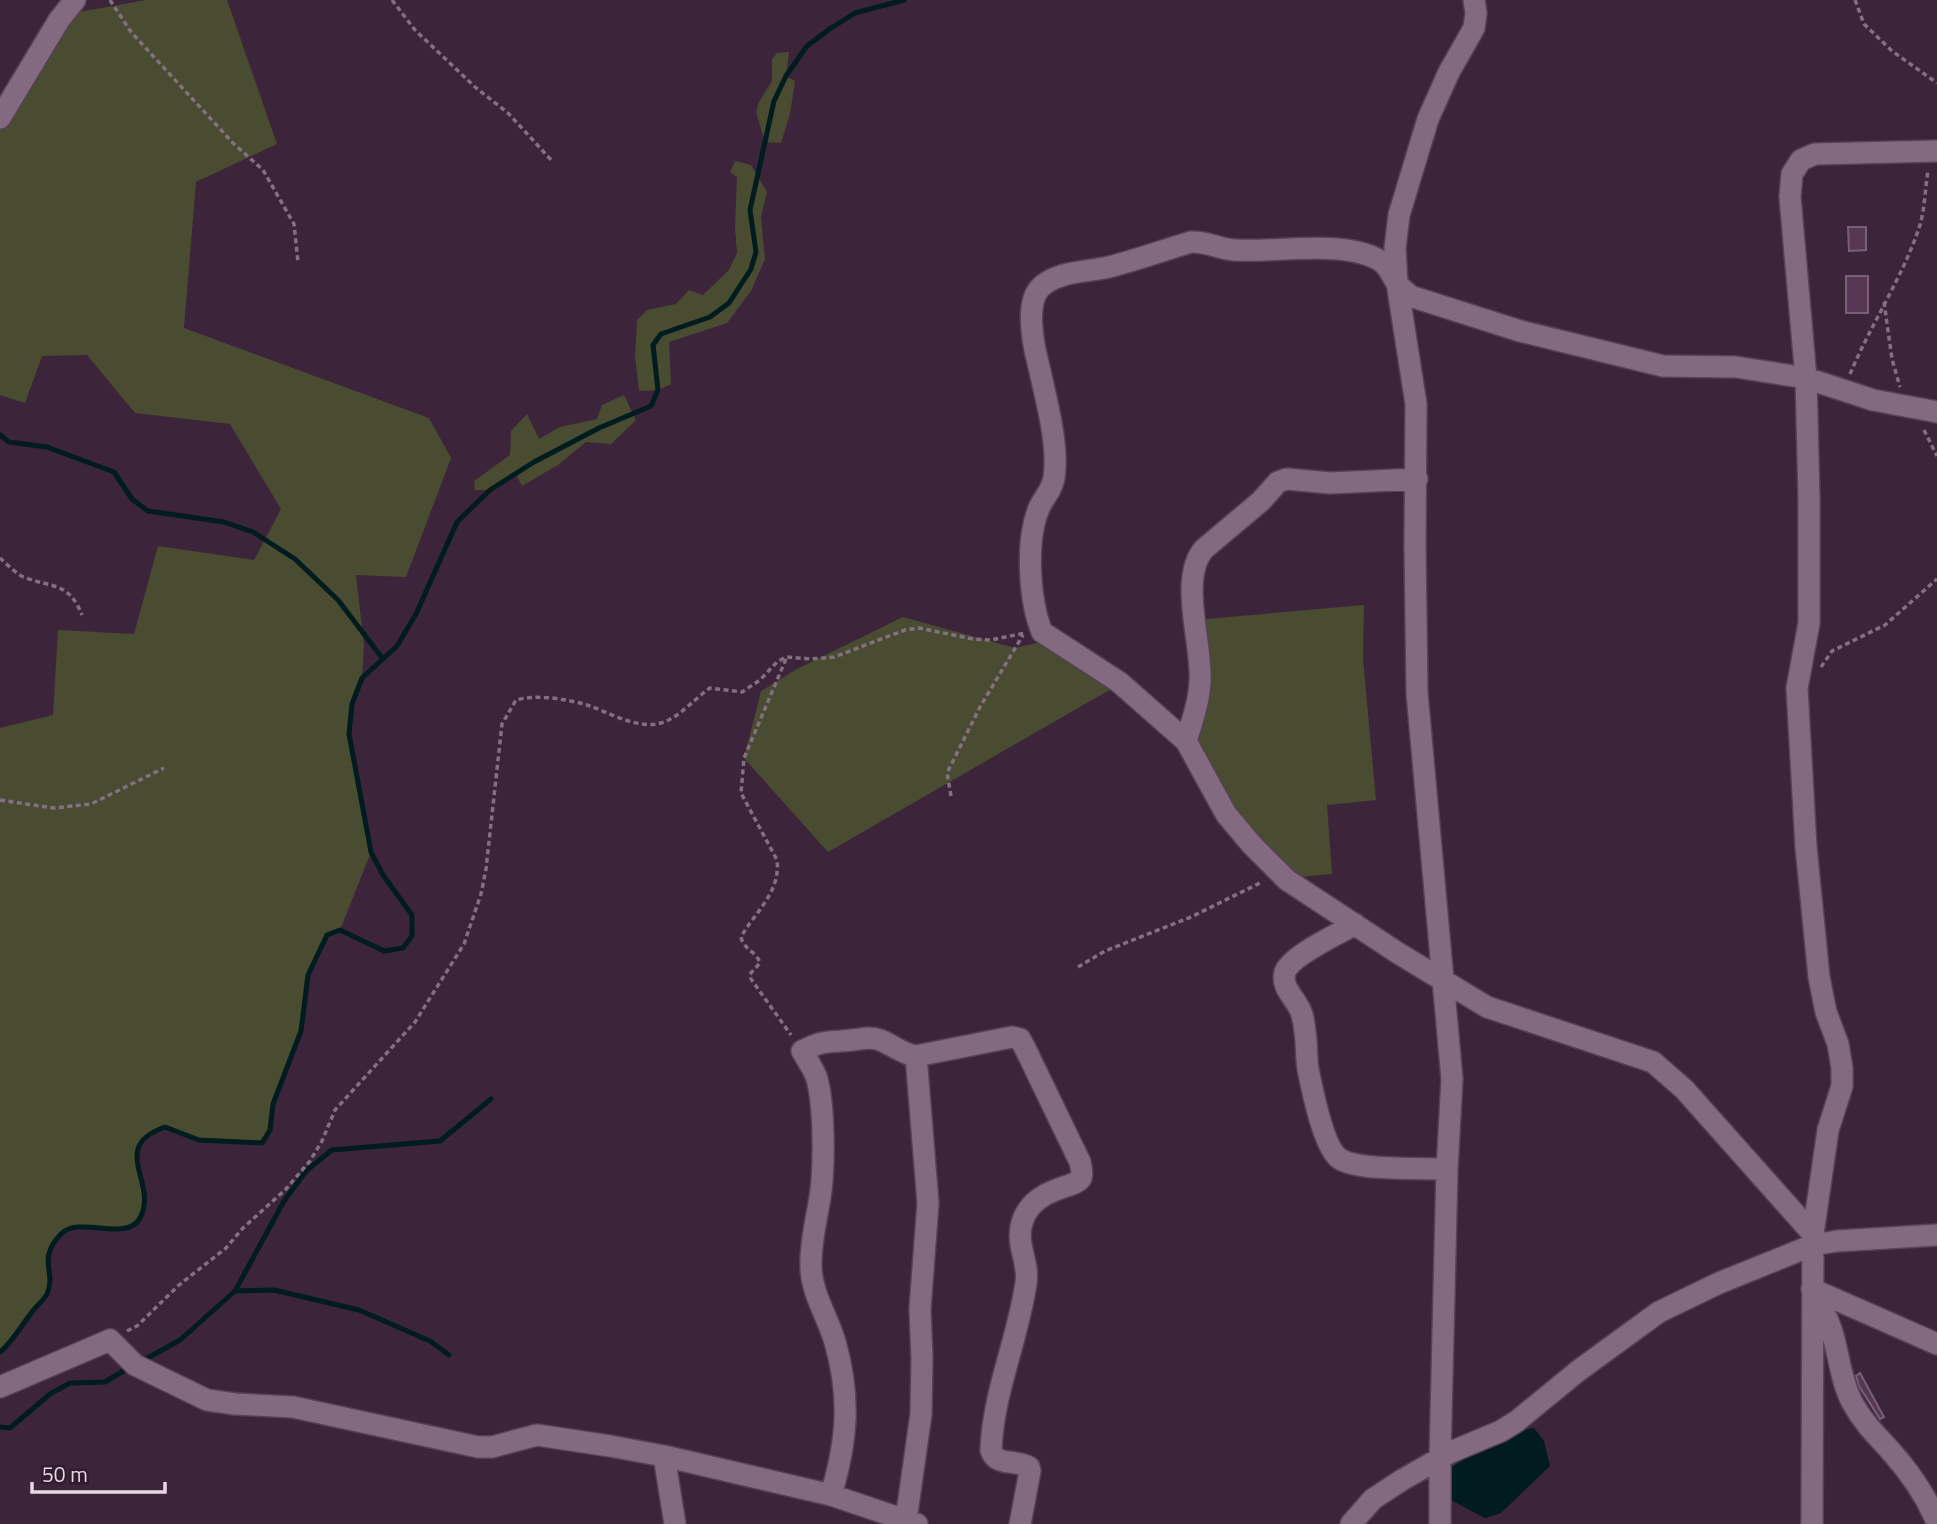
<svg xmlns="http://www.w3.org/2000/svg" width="1937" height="1524" viewBox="0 0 1937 1524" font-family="'Titillium Web',sans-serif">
<rect width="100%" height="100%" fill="#3c253a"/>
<path fill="#494c31" d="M146,0H227L277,144L196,182L184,328L429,418L451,458L406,577L356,575L364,646L362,678L352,704L349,735L371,852L340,930L327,935L308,975L301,1031L273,1104L270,1130L262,1143L199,1140L165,1127C108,1147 159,1182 140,1218C127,1243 79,1215 61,1234C36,1260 57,1273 47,1294C45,1298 40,1303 37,1306C24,1320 14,1341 0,1352V728L53,715L58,630L134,634L158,546L254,560L281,509L230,424L135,413L87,355L42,356L25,403L0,395V99L51,17Z
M789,52L786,76L795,81L790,114L781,143L765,142L756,112L759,102L772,81V59L777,53Z
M735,161L751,165L767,192L761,217L765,259L751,291L727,323L669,342L671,384L658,390L639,391L635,356L637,320L647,310L676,304L689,290L703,295L729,270L737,253L735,227L737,177L730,172Z
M624,395L636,420L611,444L586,442L558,465L522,486L516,474L490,490H475L474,481L510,455L511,431L527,414L539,439L560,427L597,419L602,405Z
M1364,605L1363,659L1376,800L1327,805L1332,874L1287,878L1191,750L1195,620Z
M903,617L1015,648L1046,641L1118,685L828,852L744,758L761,691L797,669Z"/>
<path fill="#001c1e" d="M1534,1428L1544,1441L1550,1466L1501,1513L1485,1518L1449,1499L1450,1468C1475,1453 1504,1432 1534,1428Z"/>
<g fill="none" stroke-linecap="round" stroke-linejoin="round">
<path stroke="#001c1e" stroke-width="5" d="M0,435L9,442L47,447L114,472L132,499L148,511L224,522L253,532L295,559L338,600L383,659
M235,1291L284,1201L307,1170L332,1150L440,1141L491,1099
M0,1352C14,1341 24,1320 37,1306C40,1303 45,1298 47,1294C57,1272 36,1260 61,1234C79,1215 127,1243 140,1218C159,1183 108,1147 165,1127L199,1140L262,1143L270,1130L273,1104L301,1031L308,975L327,935L340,930L384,951L403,948L412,936V915L383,875L371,852L349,734L352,704L362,678L397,646L416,614L457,522L490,490L534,462L599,428L651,406L658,390L653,345L661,334L710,317L729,303L751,269L756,252L750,210L774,101L786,76L807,46L831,28L855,13L904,0
M142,1361L180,1340L235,1291L274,1290L359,1310L430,1341L449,1355
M0,1427L10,1428L50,1394L70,1383L105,1382L130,1367"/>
</g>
<path fill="#573854" stroke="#7a6077" stroke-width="2" d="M1848,227H1866V250L1849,251Z
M1846,276H1868V313H1846Z
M1860,1373L1884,1417L1880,1419L1859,1386L1856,1376Z"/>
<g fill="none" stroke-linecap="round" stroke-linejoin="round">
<defs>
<path id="minor" d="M0,118L59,20L75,0
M1186,741C1192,722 1199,702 1200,682C1203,646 1178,579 1204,549L1261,501L1278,482L1287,479L1330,483L1417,479
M1355,924C1339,934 1291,955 1285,972C1281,986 1292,995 1298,1006C1303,1013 1304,1023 1305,1032C1307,1044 1306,1057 1308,1069C1312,1089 1324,1149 1340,1159C1358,1171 1423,1168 1447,1169
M1813,1234L1684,1089L1653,1062L1487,1007L1398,953L1287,880L1252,845L1226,814L1186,741L1119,682L1042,632C1029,600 1025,538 1040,506C1045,496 1052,490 1054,478C1059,445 1046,399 1039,367C1034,348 1025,306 1039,289C1055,271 1088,272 1109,267C1137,260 1164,250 1191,242C1206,241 1219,249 1234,250C1275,253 1343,239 1379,260C1390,266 1391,276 1398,285C1402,289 1407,292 1410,296L1520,331L1663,366L1736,367L1806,378L1873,400L1937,412
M1812,1289L1937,1344
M1813,1307L1822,1309C1839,1337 1837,1373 1852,1402C1862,1421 1875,1434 1889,1449C1908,1470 1926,1496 1937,1522
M0,1387L110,1340L135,1365L207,1400L235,1404L293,1407L478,1447H492L537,1435L610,1446L664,1456L831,1495L917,1524
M664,1456L675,1524
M831,1495C847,1441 851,1398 835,1342C828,1317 811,1293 811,1266C810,1237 820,1209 822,1181C824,1154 824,1105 817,1079C814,1069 807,1060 802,1051C826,1039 828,1043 852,1040C862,1039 870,1036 880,1040C893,1045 902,1054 916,1056L1012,1037L1020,1039L1024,1046L1080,1162C1081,1166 1083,1173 1081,1178C1076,1188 1039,1187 1025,1215C1012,1242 1030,1260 1026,1283C1018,1339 993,1393 991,1450C996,1467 1016,1459 1029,1467L1030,1471L1020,1524
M906,1520L921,1414L922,1358L920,1309L928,1203L916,1056
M1351,1524L1373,1499L1402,1480L1451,1452L1501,1431L1517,1421L1578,1371L1659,1312L1719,1283L1813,1245L1837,1241L1937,1235
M1440,1524V1459L1447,1169L1452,1079L1417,693L1415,546L1416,404L1397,283L1395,248L1399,215L1428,119L1449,72L1474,28L1476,13L1474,0
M1812,1524L1813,1234L1828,1130L1842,1086V1068L1838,1044L1826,1012L1819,977L1806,847L1797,688L1809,623V498L1806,378L1790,197L1792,174L1801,160L1815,154L1937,151"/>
</defs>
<use href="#minor" stroke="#554254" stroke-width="24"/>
<path stroke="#837081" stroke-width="3.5" stroke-dasharray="5 3.5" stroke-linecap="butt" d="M110,0L131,32L233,143L263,170L294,224L298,262
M392,0L415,30L475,87L508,113L553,162
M1855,0L1864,24L1892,51L1937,83
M1884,302L1892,359L1900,387
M1850,374C1871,324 1903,277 1920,225C1925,208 1925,188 1928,171
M1924,430L1937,456
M0,558C8,565 17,575 26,578C55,588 69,583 82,615
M786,659L744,758L741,793L777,860C781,892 755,912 741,937C743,949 757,952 760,963L750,974L751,979L791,1035
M1821,667L1832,651L1885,625L1937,579
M951,796L947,773L980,707L1023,635
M0,800L54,808L91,804L164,768
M1078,967L1105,951L1191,917L1262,882
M127,1331L137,1326L179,1285L226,1248L243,1228L285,1190L310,1161L322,1141L335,1110L415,1022L464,944L481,894L486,869L502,724L516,700C537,694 566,699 587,705C609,712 637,730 661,723C679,718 694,699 710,688L742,692L760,680L777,662L786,657L811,659L834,657L905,630L919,628L973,639L991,640L1025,633"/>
<use href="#minor" stroke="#846a81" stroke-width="21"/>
</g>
<path d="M32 1482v10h133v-10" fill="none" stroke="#e7d8e5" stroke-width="3.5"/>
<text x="42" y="1482" font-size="21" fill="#e7d8e5" stroke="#311b2f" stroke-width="5" paint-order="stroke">50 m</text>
</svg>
